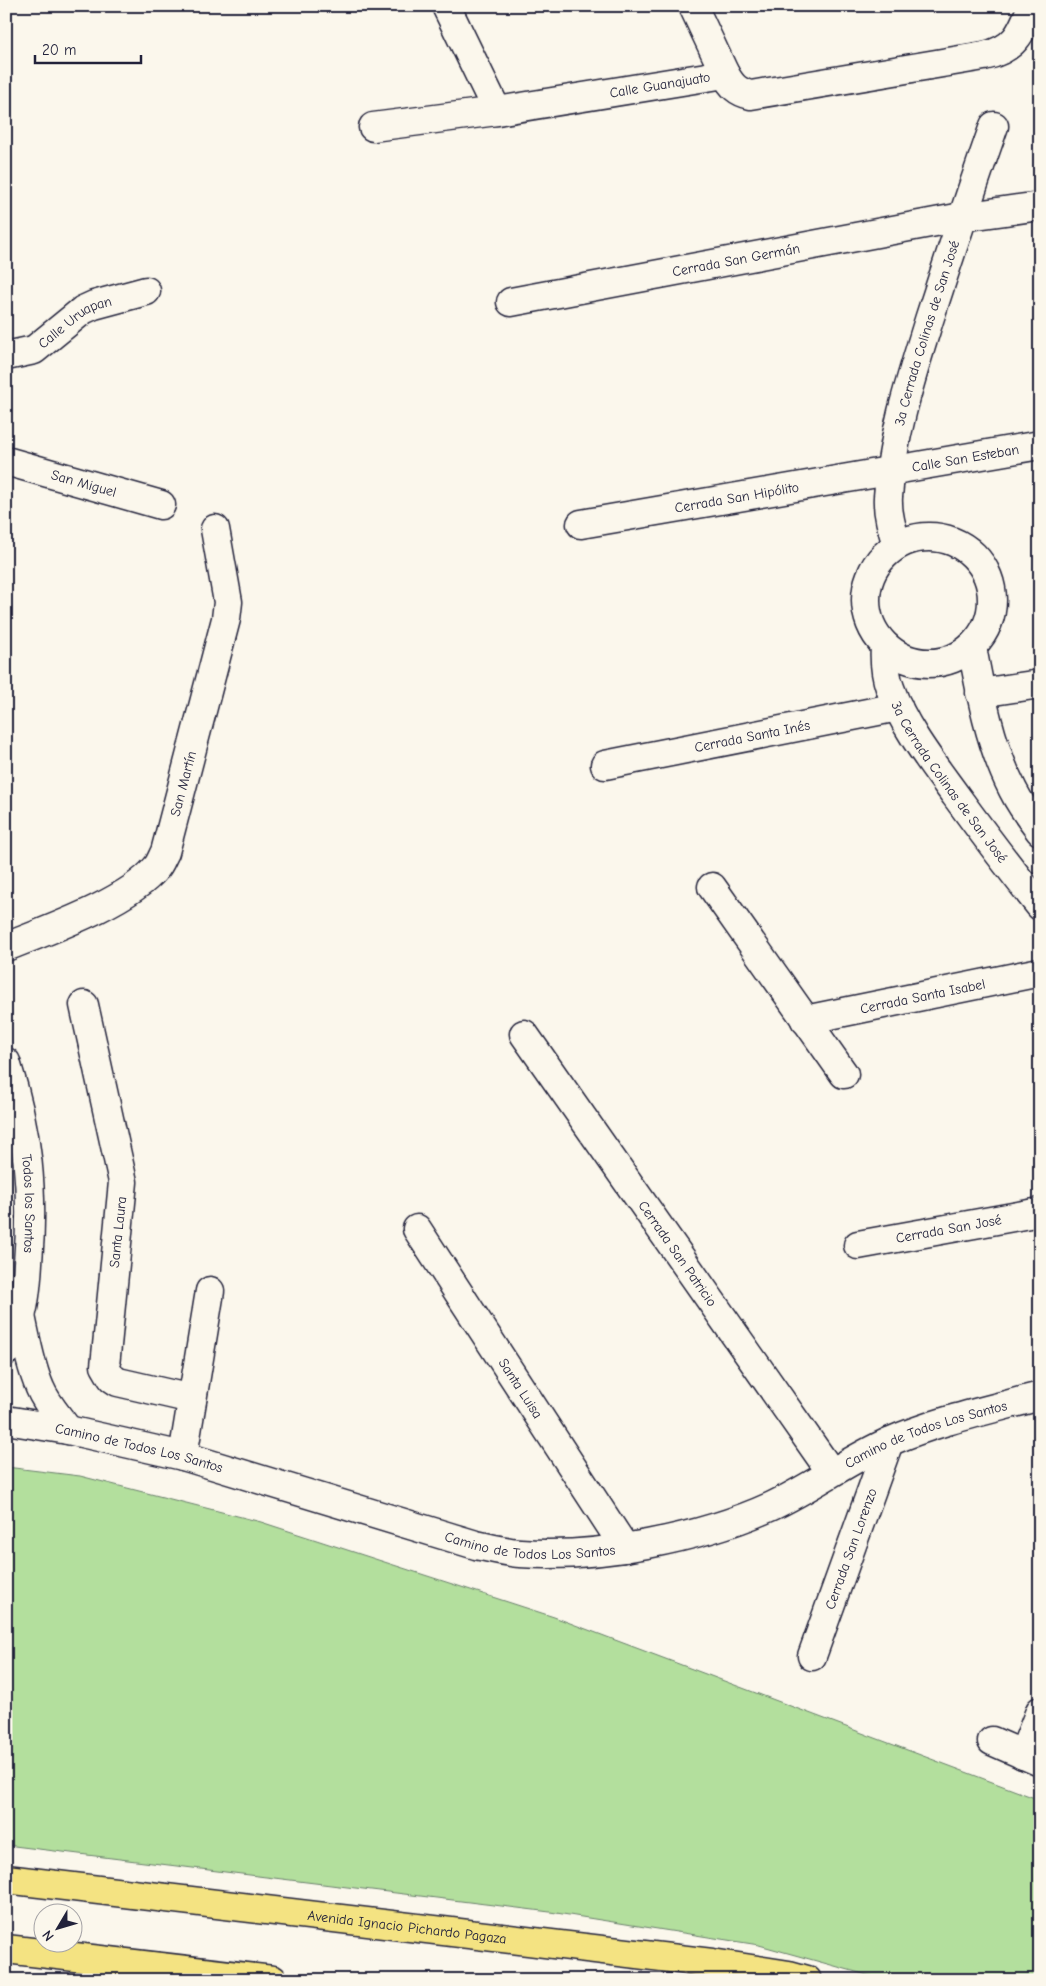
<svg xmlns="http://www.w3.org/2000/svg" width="1046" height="1986" viewBox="0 0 1046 1986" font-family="'Comic Neue',sans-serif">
<rect width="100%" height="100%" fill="#fbf7ec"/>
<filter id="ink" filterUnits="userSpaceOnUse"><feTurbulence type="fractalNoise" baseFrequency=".02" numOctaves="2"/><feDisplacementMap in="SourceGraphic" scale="10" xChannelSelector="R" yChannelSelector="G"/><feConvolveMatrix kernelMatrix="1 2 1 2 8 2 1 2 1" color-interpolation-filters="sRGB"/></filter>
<g filter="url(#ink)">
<path fill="#b3df9d" stroke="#6a806c" d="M6,1467L80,1476L261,1522L554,1617L1040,1800V1980H885L759,1945L550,1912L6,1845Z"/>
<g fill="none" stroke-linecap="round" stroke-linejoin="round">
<defs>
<g id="minor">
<path d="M446,6L497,111"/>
<path d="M693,6L725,74"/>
<path id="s1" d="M373,127L497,111L725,74C732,86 737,92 751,95L984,56C1015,49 1021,34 1032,6"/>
<path id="s2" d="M511,302L962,217L1040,206"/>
<path id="s3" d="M6,356L34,350L83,310L94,305L146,291"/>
<path id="s4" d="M6,461L161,505"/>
<path id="s5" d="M581,524L1040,445"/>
<circle cx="929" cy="600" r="63"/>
<path id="s6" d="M897,545C892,529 887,513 888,497C892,436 911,378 929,320C950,255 971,191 994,126"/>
<path id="s7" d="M885,646C884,661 885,674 890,688C903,726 932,763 956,796C983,833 1011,870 1040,906"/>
<path d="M972,647C981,696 990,745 1013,790C1020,804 1030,818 1040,831"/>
<path d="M980,693L1040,684"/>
<path id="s8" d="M605,765L898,707"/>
<path d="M712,887L844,1074"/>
<path id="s9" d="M6,947C48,930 128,902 156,868C160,864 162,857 165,852L226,619L228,602L215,529"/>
<path d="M84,1005L123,1182L105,1366L112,1378L118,1382L192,1399"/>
<path id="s10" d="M805,1020L1040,972"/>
<path id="s11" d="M524,1034L831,1472"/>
<path id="s12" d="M6,1062C28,1131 34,1191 28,1263C27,1280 26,1299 21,1316C18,1328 11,1340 6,1351"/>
<path id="s13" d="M417,1229L625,1548"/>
<path id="s14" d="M858,1245L1040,1212"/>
<path d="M21,1316C26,1339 30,1365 40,1388C46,1403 58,1416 68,1430"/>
<path id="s15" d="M6,1420L68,1430L183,1456L476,1545C490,1548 506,1552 520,1553C597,1559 702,1538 772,1506C813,1487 849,1459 891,1441C939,1420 990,1410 1040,1396"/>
<path d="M183,1456L210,1291"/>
<path id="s16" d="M812,1656L889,1442"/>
<path d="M992,1741L1040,1762"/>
<path d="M1023,1755L1040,1711"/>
</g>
<g id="major">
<path id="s17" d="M6,1879L712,1963L789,1975L807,1980"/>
<path d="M6,1949L273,1980"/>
</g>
</defs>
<use href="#minor" stroke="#22223b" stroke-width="31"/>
<use href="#major" stroke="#22223b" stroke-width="31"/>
<use href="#minor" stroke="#fbf7ec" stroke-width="28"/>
<use href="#major" stroke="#f4e382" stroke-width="28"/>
</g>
</g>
<g text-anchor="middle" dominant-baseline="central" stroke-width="4" stroke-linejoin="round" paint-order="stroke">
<g font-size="14" fill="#22223b" stroke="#fbf7ec">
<text stroke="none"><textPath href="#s1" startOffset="290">Calle Guanajuato</textPath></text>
<text stroke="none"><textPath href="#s2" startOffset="229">Cerrada San Germán</textPath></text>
<text stroke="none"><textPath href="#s3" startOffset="79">Calle Uruapan</textPath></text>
<text stroke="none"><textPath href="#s6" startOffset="218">3a Cerrada Colinas de San José</textPath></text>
<text stroke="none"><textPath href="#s5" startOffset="390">Calle San Esteban</textPath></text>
<text stroke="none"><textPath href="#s4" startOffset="81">San Miguel</textPath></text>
<text stroke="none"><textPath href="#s5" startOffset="158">Cerrada San Hipólito</textPath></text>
<text stroke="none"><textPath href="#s8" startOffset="150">Cerrada Santa Inés</textPath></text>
<text stroke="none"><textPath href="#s7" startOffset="154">3a Cerrada Colinas de San José</textPath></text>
<text stroke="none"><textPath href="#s9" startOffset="260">San Martín</textPath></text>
<text stroke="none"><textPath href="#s10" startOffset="120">Cerrada Santa Isabel</textPath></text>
<text stroke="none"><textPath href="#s12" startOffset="144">Todos los Santos</textPath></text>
<text stroke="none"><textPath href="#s14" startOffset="92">Cerrada San José</textPath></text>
<text transform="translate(118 1232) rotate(-84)">Santa Laura</text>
<text stroke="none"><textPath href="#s11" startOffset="268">Cerrada San Patricio</textPath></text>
<text stroke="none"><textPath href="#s13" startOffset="190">Santa Luisa</textPath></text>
<text stroke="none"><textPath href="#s15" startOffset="961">Camino de Todos Los Santos</textPath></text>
<text stroke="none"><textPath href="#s15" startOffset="136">Camino de Todos Los Santos</textPath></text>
<text stroke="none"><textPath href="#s15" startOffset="541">Camino de Todos Los Santos</textPath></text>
<text stroke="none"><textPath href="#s16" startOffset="114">Cerrada San Lorenzo</textPath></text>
<text stroke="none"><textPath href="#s17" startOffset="404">Avenida Ignacio Pichardo Pagaza</textPath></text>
</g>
</g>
<rect width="1046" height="1986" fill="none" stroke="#fbf7ec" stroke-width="25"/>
<rect x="12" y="12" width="1021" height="1961" fill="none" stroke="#22223b" stroke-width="2" filter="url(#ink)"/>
<g transform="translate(58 1928) rotate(232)"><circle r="24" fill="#fbf7ec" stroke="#a4a2a5"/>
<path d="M0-4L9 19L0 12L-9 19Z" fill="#22223b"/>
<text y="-8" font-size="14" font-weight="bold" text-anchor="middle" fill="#22223b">N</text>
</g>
<path d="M35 55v8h106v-8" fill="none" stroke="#22223b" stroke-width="2.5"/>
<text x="42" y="55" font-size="15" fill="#22223b" stroke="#fbf7ec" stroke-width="4" paint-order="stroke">20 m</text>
</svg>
